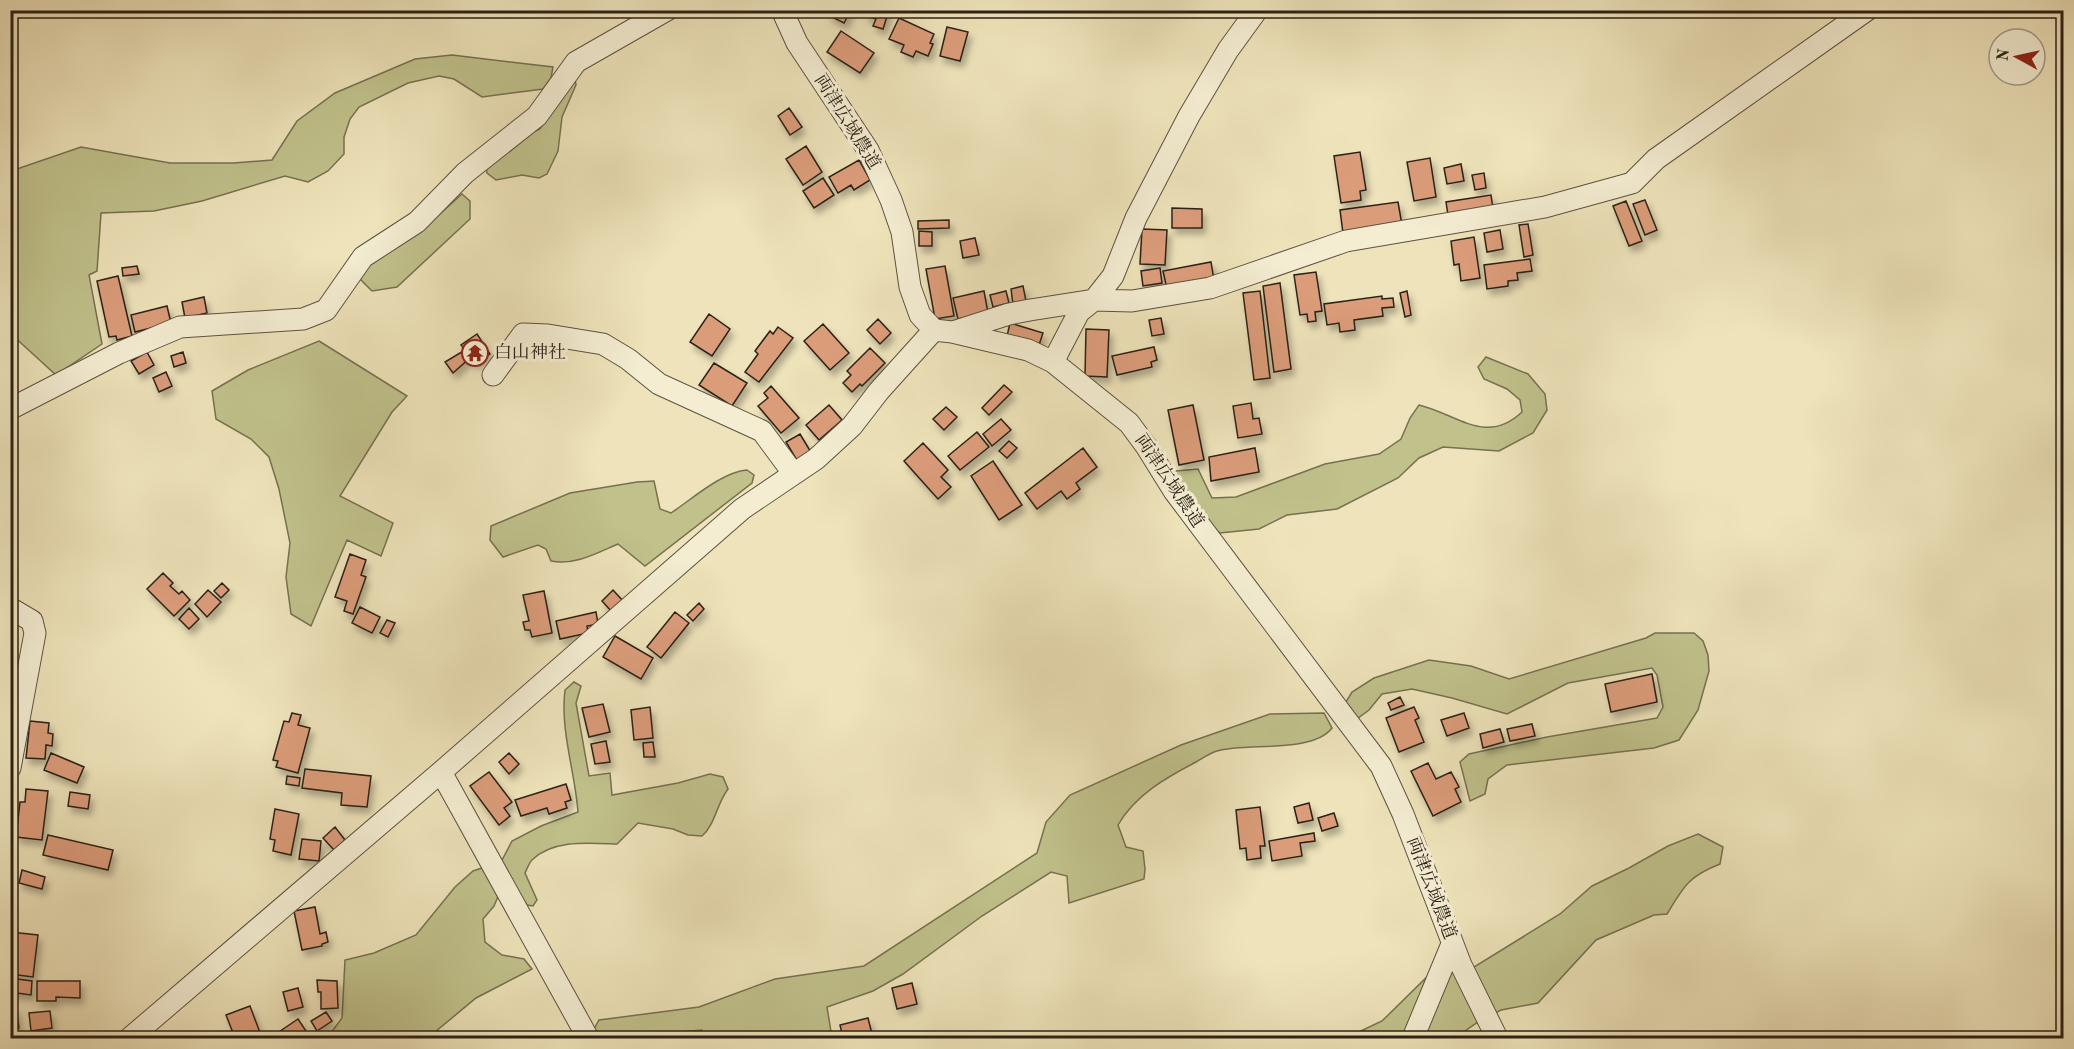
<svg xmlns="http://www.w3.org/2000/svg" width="2074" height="1049" viewBox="0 0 2074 1049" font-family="'Old Standard TT','Noto Serif JP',serif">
<defs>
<filter id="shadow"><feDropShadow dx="3.5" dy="6" stdDeviation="3" flood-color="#0004"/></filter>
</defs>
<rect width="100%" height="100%" fill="#eee3ba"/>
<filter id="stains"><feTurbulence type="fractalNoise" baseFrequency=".00333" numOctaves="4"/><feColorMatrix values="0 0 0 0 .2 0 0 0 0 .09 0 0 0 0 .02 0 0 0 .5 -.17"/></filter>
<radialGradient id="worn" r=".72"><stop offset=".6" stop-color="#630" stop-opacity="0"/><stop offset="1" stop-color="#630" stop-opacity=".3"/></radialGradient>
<path fill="#c0c18b" stroke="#767151" stroke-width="1.5" d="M452,55L553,67L551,78L543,89L482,97L454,79L439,76L408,83L359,107L350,119L344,137V154L328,171L308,182L285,176L202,201L154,211L101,213L97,271L89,275L102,344L56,375L11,334V171L81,147L170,163H233L272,160L297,121L335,93L415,59Z
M575,79L576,85L562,117L558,151L547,174L539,178L522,175L496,180L487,173L486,165L503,146L540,129L560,98Z
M462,194L470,201V219L397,287L372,291L360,279L367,265L431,222Z
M319,341L407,396L392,412L340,496L393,523L381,556L347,540L311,626L291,614L286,577L290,543L279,489L269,457L251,439L216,419L212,391L248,370Z
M1486,357L1528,374L1545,394L1547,410L1533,433L1499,451L1443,447L1419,458L1398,478L1337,509L1287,515L1259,529L1220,533L1205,521L1176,479V471L1198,469L1212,498L1236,497L1325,464L1379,454L1401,439L1410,418L1419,405C1457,414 1486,446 1522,412L1520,400L1507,389L1484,379L1478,367Z
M747,470L754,475L752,483L645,566L618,544C597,553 574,566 551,561L546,549L538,545L503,557L490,540L491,526L570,493L637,482L654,481L660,509L671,513C692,499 722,472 747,470Z
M1655,633H1694L1703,641L1708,655L1709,671L1698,710L1679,740L1654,748L1507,765L1488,779L1485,794L1470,801L1460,762L1469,754L1547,737L1657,718L1663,707L1657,675L1652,668L1568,683L1507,714L1452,698L1412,689L1382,694L1369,710L1358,718L1344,705L1352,692L1374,678L1429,660L1471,666L1509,679L1646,638Z
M574,682L581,686L576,703L589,776L610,773L612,795L678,783L710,774L723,777L728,789C717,803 715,825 702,836L688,835L673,829L638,823L617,844C590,843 553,839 532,860C529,863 527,869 525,873L537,900L533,906L527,905L500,864L512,841L541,826L578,812C575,771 560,731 565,690Z
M1324,713L1332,728C1312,754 1246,742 1217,751C1210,753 1203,758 1196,762C1167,777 1135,795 1118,825L1126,847L1143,851L1145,869L1144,879L1069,903L1067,876L1051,872L982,916L903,974L873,991L827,1007L832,1038H705L702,1030L656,1034L657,1038H597L594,1029L599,1020L699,1007L775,979L864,966L1037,853L1046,822L1070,795L1181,745L1270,714Z
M1698,834L1723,847L1720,864C1689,876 1684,886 1667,914L1654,915L1596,940L1538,1003L1501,1010L1478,1022L1455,1038H1346L1382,1021L1433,971L1453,964L1458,977L1560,914L1592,886L1629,868L1668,846Z
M482,868L499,894L494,906L483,919L485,942L502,955L524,959L532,969L476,998L435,1032L431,1038H327L342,1018L345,960L374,953L416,935L455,887L473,871Z"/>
<path fill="#db9c7a" stroke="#2c2117" stroke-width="1.5" filter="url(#shadow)" d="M831,10H851L844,23L828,15Z
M867,10H889L883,29L873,26L876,19L865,15Z
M899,18L934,34L930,43L933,44L928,56L916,51L913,57L901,52L904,45L889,39Z
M947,27L968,32L960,61L940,56Z
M841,31L874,53L860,73L827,52Z
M789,108L802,127L790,135L778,116Z
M806,146L822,172L803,185L786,159Z
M1360,152L1366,190L1360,191L1361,200L1341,203L1334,156Z
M1430,158L1436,197L1414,201L1407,162Z
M859,160L870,180L854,190L851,185L838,193L829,177Z
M1461,164L1464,181L1447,184L1444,168Z
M1484,173L1486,188L1475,190L1472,175Z
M823,178L834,195L814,208L803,191Z
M1491,195L1493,209L1448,215L1446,202Z
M1645,200L1657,230L1645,235L1633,204Z
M1626,201L1642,241L1629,246L1613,206Z
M1398,202L1402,225L1343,233L1340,210Z
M1172,208L1202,209V228H1172Z
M949,220V228L918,229V221Z
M1528,224L1533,255L1524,257L1519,225Z
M1142,229L1167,230L1165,265L1140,264Z
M1500,230L1503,249L1487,252L1484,233Z
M919,231L932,232V246H919Z
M1474,237L1480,278L1461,281L1459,264L1454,265L1451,241Z
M975,238L979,255L963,258L960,241Z
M1530,259L1532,271L1517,273L1518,280L1508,281V286L1487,289L1484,265Z
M1211,262L1214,280L1167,289L1163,271Z
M137,266L139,274L123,276L122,268Z
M945,266L954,316L935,319L926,269Z
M1160,268L1162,283L1143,286L1141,271Z
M1316,272L1322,311L1315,312L1316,321L1308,322L1307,314L1300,315L1294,275Z
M118,276L132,336L117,340L116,336L109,337L97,281Z
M1280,283L1291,369L1274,372L1263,286Z
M1023,286L1026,301L1013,304L1011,289Z
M984,291L988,313L958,319L953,298Z
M1006,291L1009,303L993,307L990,295Z
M1260,291L1270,378L1254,380L1243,293Z
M1407,291L1411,315L1405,317L1400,293Z
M1382,296V299L1393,298L1394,307L1382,308L1383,316L1354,320L1355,330L1340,332L1339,323L1327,325L1324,304Z
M204,297L207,313L185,318L182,302Z
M167,306L171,323L135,332L131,315Z
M709,314L730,329L712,356L690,342Z
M1161,318L1164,334L1152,336L1149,320Z
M878,319L891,333L880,344L867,330Z
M1010,323L1043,333L1039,345L1007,336Z
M823,324L849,353L830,370L804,341Z
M778,327L793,338L759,382L745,372L758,354L755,351L770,331L773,334Z
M1086,329L1109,330L1107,377L1085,376Z
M477,334L490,354L474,364L470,358L453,373L445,362L465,350L461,345Z
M1154,347L1157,360L1151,362L1152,367L1117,375L1112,356Z
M870,348L885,363L862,386L860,384L852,392L843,383L851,375L847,371Z
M147,352L154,365L139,374L131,361Z
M183,352L186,363L174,367L171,356Z
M714,363L747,383L732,406L699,385Z
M166,372L172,386L159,392L153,378Z
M1004,385L1012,392L989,415L982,408Z
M771,386L799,418L781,433L758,406L768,398L764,393Z
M1251,403L1253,419L1259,418L1262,434L1238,438L1233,406Z
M829,405L842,420L819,440L806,425Z
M1193,405L1204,460L1179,465L1168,410Z
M946,407L957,417L944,430L933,419Z
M1001,419L1011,430L992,446L983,434Z
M977,432L989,447L960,470L948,456Z
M800,434L812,454L798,462L786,442Z
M1009,441L1017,448L1007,458L999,451Z
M923,443L948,470L941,477L951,487L938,499L904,461Z
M1083,448L1097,467L1076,483L1080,489L1067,499L1061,491L1037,509L1025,493Z
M1255,448L1259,472L1211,481L1209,457Z
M993,461L1022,505L999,520L971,476Z
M350,554L366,560L361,575L366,577L353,614L344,611L347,601L335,597Z
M163,573L173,583L170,586L179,594L182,591L190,600L174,616L147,589Z
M222,583L229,590L221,598L214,591Z
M208,590L221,602L207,617L195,604Z
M613,590L623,601L612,612L602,601Z
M544,591L552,633L532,637L530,630H525L523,622L529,621L523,595Z
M699,603L704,609L693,621L687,615Z
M360,607L380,617L372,633L352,623Z
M189,608L199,619L189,629L179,619Z
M596,612L598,624L587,626L588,633L560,639L556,621Z
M675,612L689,623L661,658L647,647Z
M387,620L395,623L388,637L380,633Z
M615,636L653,658L641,679L603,657Z
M1652,674L1657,702L1611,712L1605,684Z
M1400,697L1404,705L1391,710L1388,703Z
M603,704L610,732L589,737L582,708Z
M650,707L653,738L634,740L631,710Z
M1414,707L1419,718L1415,720L1424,742L1399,752L1386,718Z
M292,713L301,715L298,725L310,728L298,773L276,767L278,761L273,760L284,721L289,722Z
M1464,713L1469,728L1447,736L1441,720Z
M30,721L49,723L48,733L53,734L52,746L46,745L45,759L26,758Z
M1532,724L1535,736L1510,741L1507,729Z
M1500,729L1504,742L1483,748L1480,734Z
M606,741L610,762L595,764L591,744Z
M653,742L655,757H644L643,743Z
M51,753L84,767L77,783L44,770Z
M509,753L519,764L509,774L499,762Z
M1428,763L1436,779L1451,772L1459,787L1455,789L1461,802L1433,816L1411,771Z
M305,769L371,776L367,807L341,805L342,793L302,788Z
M489,772L512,802L504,808L510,816L499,825L470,786Z
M287,776L300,778L299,786L286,784Z
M566,784L571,800L565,802L567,808L549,814L547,808L521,816L515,800Z
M26,789L48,791L42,840L16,837L20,802H25Z
M70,792L90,795L88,809L68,806Z
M1309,803L1313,820L1298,823L1294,807Z
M1260,807L1265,846H1260L1261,858L1247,860L1246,848L1240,849L1236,810Z
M275,809L299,814L291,855L273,851L275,840L270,839Z
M1334,813L1338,826L1322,831L1318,818Z
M335,827L345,840L334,850L323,838Z
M1314,833L1315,841L1300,843L1302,856L1272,861L1269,841Z
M48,835L113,850L108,870L43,855Z
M302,839L321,841L319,861L299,859Z
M22,870L45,877L42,889L19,883Z
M315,907L320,934L326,932L328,942L322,944V946L302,950L294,911Z
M10,932L38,935L33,977L10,974Z
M10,978L32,981L31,995L10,992Z
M317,980L337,981L338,1008L321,1009V992H318Z
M37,981H80V998L56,997V1001H37Z
M912,983L917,1004L897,1009L892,988Z
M298,988L303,1007L288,1011L283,992Z
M250,1006L262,1038H235L226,1015Z
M16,1008L19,1028L10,1030V1009Z
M50,1011L52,1028L31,1031L29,1013Z
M326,1012L332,1021L317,1031L311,1021Z
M868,1018L873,1038H843L840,1025Z
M298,1019L310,1037L307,1038H270Z
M22,1033L23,1038H10V1034Z"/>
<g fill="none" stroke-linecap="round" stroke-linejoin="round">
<defs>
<path id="minor" d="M782,10L797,43L868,150L891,200L902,232L910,287L920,315L934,330L952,332L1028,350L1053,362L1129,423L1146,446L1174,491L1381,766L1403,814L1461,965L1497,1038
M953,332L1009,314L1030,310L1094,300L1132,301L1210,288L1346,241L1545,207L1632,183L1656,159L1867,10
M1053,362L1079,312L1094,300L1113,276L1136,218L1189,116L1228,50L1257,10
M493,375L523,334L548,335L603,344L628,359L659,384L762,431L793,473
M10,409L119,353L180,327L303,319L326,310L363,257L417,222L465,173L537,116L576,62L667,10
M10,608L32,621L35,633L10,768
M441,772L588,1038
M130,1038L441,772L742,509L816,459L852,426L879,391L934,330
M1413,1038L1452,944"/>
</defs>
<use href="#minor" stroke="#5c5240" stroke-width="23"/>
<use href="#minor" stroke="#f4edd2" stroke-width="21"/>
</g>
<defs>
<symbol id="temple-ring" viewBox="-11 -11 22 22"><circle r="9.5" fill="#f4edd2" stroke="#8f2418" stroke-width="1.5"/><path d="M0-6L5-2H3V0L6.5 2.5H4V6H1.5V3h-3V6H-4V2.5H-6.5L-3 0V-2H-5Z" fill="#8f2418"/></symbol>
</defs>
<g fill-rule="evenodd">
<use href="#temple-ring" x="460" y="338" width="30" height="30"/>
</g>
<g text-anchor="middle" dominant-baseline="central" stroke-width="6" stroke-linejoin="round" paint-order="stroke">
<g font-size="18" fill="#2c2117" stroke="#f4edd2">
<text transform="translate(847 122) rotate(58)">両津広域農道</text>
<text transform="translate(1169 481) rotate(56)">両津広域農道</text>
<text transform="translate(1431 888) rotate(69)">両津広域農道</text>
</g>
<g font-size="18" fill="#2c2117" stroke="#f4edd2" text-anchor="start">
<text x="494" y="353">白山神社</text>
</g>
</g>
<rect width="2074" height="1049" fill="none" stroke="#eee3ba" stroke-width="36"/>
<rect x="12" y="12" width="2050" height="1025" fill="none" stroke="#2c2117" stroke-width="3"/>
<rect x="18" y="18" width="2038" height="1013" fill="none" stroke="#2c2117" stroke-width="1.5"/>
<g transform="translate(2017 57) rotate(278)"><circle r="28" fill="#f4edd2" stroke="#a49b87" stroke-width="1.5"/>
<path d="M0-4.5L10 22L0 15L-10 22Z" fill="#8f2418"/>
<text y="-9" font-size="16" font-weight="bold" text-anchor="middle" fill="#2c2117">N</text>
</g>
<rect width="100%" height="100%" filter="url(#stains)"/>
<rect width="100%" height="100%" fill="url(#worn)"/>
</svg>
